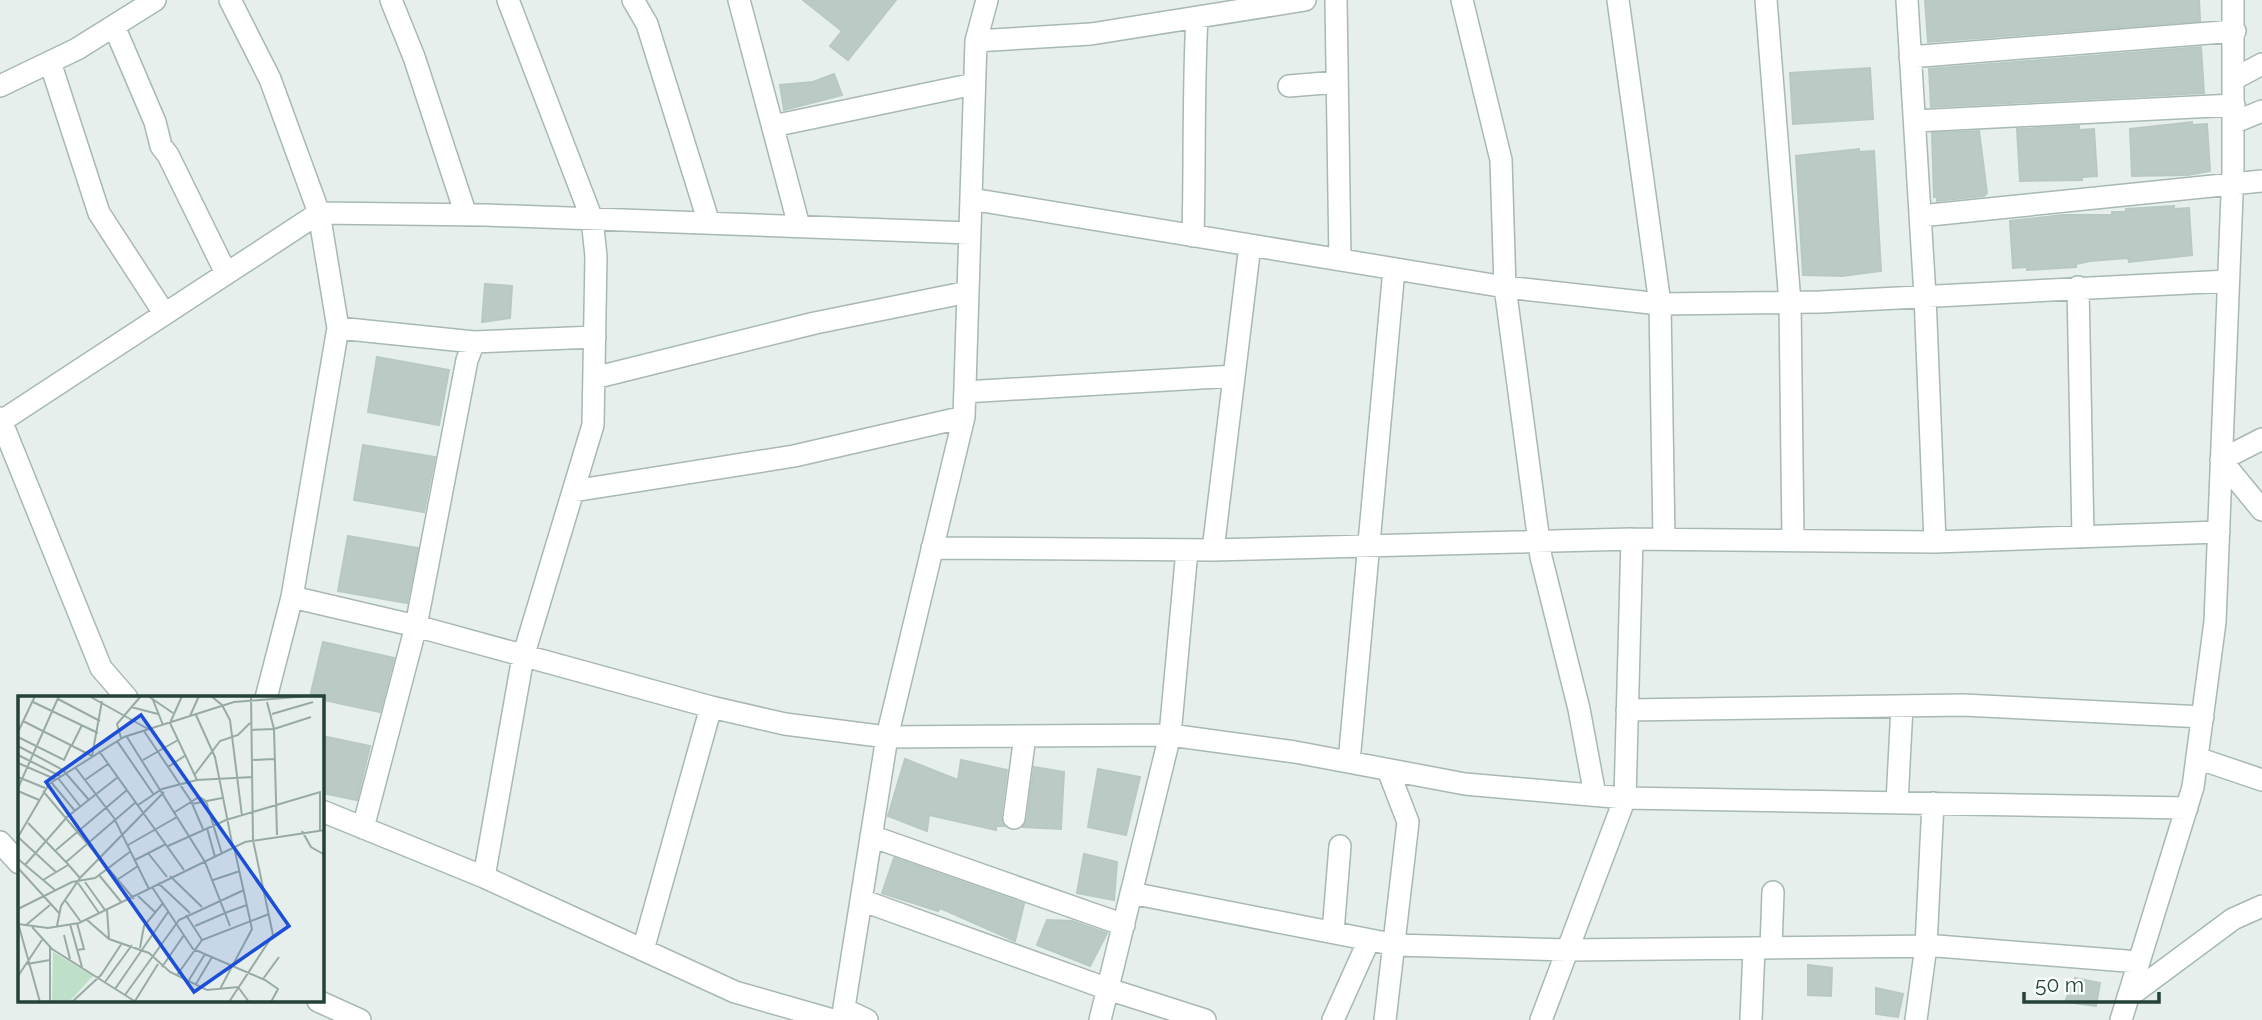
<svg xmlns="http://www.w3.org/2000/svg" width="2262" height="1020" viewBox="0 0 2262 1020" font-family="Raleway,sans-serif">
<rect width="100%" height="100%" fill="#e6efeb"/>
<path fill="#bbcac4" stroke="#b8c9c2" stroke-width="2" d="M803,0H896L848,60L830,46L842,31Z
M1925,0H2199L2200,21L1928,42Z
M2201,47L2204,93L1931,107L1929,69Z
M1870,68L1873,119L1793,124L1790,73Z
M834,74L842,95L784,110L780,85L813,82Z
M2192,122V125L2207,124L2210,171L2188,175L2132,176L2130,129Z
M2079,126V130L2094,129L2097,176L2082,177V180L2020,181L2017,129Z
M1979,131L1987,193L1984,196L1937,201V197H1934L1932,133Z
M1859,149V152L1874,151L1881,271L1842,276L1803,275L1796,156Z
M2174,206V209L2189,208L2192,255L2129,262L2128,258L2090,261L2076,264V267L2027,270V267L2013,268L2010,221L2063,215H2112V212H2126V209Z
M485,284L512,286L510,318L482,322Z
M377,357L449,370L439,425L368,412Z
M363,445L435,457L424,512L354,500Z
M348,536L418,548L407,603L338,591Z
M323,642L394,658L380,712L310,697Z
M322,736L370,746L357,800L322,793Z
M905,759L958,780L961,760L1007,770L1001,816L1004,826H996V830L929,815L927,831L888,816Z
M1034,767L1064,772L1061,829L1023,827L1027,820Z
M1098,769L1140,777L1126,835L1088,827Z
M1084,854L1117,862L1114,900L1077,893Z
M894,858L1024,904L1015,941L940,908L938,911L882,893Z
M1047,920L1072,921L1107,933L1090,966L1037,945Z
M1808,965L1832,968L1831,996L1808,995Z
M2075,978L2100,983L2096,1006L2065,1002Z
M1876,988L1903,994L1898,1017L1876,1014Z"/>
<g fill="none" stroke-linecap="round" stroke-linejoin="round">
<defs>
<path id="minor" d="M230,0L270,79L319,213L338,328L292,597L266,698
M391,0L414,57L466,215
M633,0L647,24L709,223
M739,0L799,226
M1336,0L1340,260
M1462,0L1501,160L1505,287L1541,557L1579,709L1595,795
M1618,0L1660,304L1664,539
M1766,0L1790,303L1793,540
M1907,0L1925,296L1935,542
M114,26L155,122L161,146L168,155L226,273
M976,41L1091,34L1305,0
M1910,57L2235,31
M50,62L99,213L164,313
M2234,79L2262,64
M0,86L77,49L155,0
M1289,86L1337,82
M1915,121L2234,105
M2233,123L2262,111
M773,126L974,84
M971,199L1505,287L1660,304L1820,302L2228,281
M1920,216L2262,181
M1193,236C1195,163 1193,90 1197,17
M2078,287L2083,537
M338,328L474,342L595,337
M594,378L815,323L968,292
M965,392L1234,376
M0,418L101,668L127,698
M0,422L319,213L485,215L970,233
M2262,439L2221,460L2262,510
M573,491L794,456L964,417
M932,548L1213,550L1632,539L1935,542L2219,532
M1213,550L1250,245
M292,597L416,626L467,360L474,342
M1627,710L1963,705L2203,717
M2197,758L2262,780
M1349,762L1394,269
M1897,803L1902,706
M322,811L484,877L735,992L833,1020
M1014,818L1025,736
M363,828L416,626L711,707L785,724L887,737L1170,735L1295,752L1465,784L1625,798L2187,808
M871,836L1124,925
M0,842L19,863
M484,877L523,657L593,425L596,256L592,219L508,0
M1131,893L1396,945L1567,950L1937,946L2139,962
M861,900L1108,989L1205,1020
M1333,932L1340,846
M1771,948L1773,892
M643,950L711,707
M2128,997L2233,919L2262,906
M318,1001L360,1020
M844,1009L867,1020
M842,1020L887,737L964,417L976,41L987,0
M1100,1020L1170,735L1187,550
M1333,1020L1369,940
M1385,1020L1408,822L1388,770
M1541,1020L1625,798L1632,539
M1751,1020L1754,948
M1916,1020L1926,946L1933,803
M2121,1020L2193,787L2215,622L2233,170V0"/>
</defs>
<use href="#minor" stroke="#a8b8b2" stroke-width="24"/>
<use href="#minor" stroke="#fff" stroke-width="21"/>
</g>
<g transform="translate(18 696)">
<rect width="306" height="306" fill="#e6efeb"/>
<path d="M35,256L75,280L51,306H34Z" fill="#bfe0c8"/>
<path fill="none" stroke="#98aaa4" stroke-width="2" d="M71,0L130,33M130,0L155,17M164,0L152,27L179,84M193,0L204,9L212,24L224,120M40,3L82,25M135,4L145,29M15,6L80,37M249,6L256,33L259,139M113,11L140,18M254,18L295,6M178,19L197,61L215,152M172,20L181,0M5,25L74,60L84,5M233,34L256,33L293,21M126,35L173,105L185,133M0,36L17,0M0,41L46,64L53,49M109,41L187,166L207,217L229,209M103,42L99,28L123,0M99,45L136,99M54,49L64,29M0,50L45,74L71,104M81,55L166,174M0,59L42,80M125,64L160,44M235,64L256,63M0,67L37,83M57,71L96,122L131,193M150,71L168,59M177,78L202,45L220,39L232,27M0,81L27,92M40,82L62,110M67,84L90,68M33,86L57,115M0,92L41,0M0,95L21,104M25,95L116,203M174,108L204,102M120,109L144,93L179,84L235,81M157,116L181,101L188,105L204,158M10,127L48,166M189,132L197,161M284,135L293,151L307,159M0,141L31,88L106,41L216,6L290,0M0,141L38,176M110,149L159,121M150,150L208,124L302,96V134M38,154L109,94M130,157L149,181M0,163L37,194M117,164L148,148M7,169L49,121L100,81M0,172L42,218M81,179L104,207M152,180L184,211M62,182L48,166L118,106M25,184L50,169M99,184L120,170M195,184L222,175M67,186L87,214M60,187L81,217M140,187L172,217M134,191L175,253L247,284L260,293L253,306M120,200L137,216M47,204L63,226M0,213L54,186L77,182L113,155M89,214L91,242M168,219L184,244M68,223L91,243L131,257L152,276L189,294L220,291L231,306M0,227L22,306M59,227L66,253L59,254M0,228L30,232L61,227L227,146L307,134M52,228L64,271M8,229L32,209M39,230L43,210L62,182L146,96M177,230L207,217L212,230M14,231L34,253L118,306M46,239L52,263M32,251V306M122,252L126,230L145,207M9,268L32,264M144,271L166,239M159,279L184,244L251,218M0,280L24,244M245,283L261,261M171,284L187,258M87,286L114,249M178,288L194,261M97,293L150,216M202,293L234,233L216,151M107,299L161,224L226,194M117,305L140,268M54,306L83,279L104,247M211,306L255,239L235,144L233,0"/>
<path fill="#1d4ed8" fill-opacity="0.15" stroke="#1d4ed8" stroke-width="3.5" d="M123,19L271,230L176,296L28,86Z"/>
<rect width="306" height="306" fill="none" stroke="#24423a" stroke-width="3.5"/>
</g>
<path d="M2024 992v10h135v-10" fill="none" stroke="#24423a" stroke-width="3.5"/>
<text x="2035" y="992" font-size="21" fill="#24423a" stroke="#f7fbf9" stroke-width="5" paint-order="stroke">50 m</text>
</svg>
